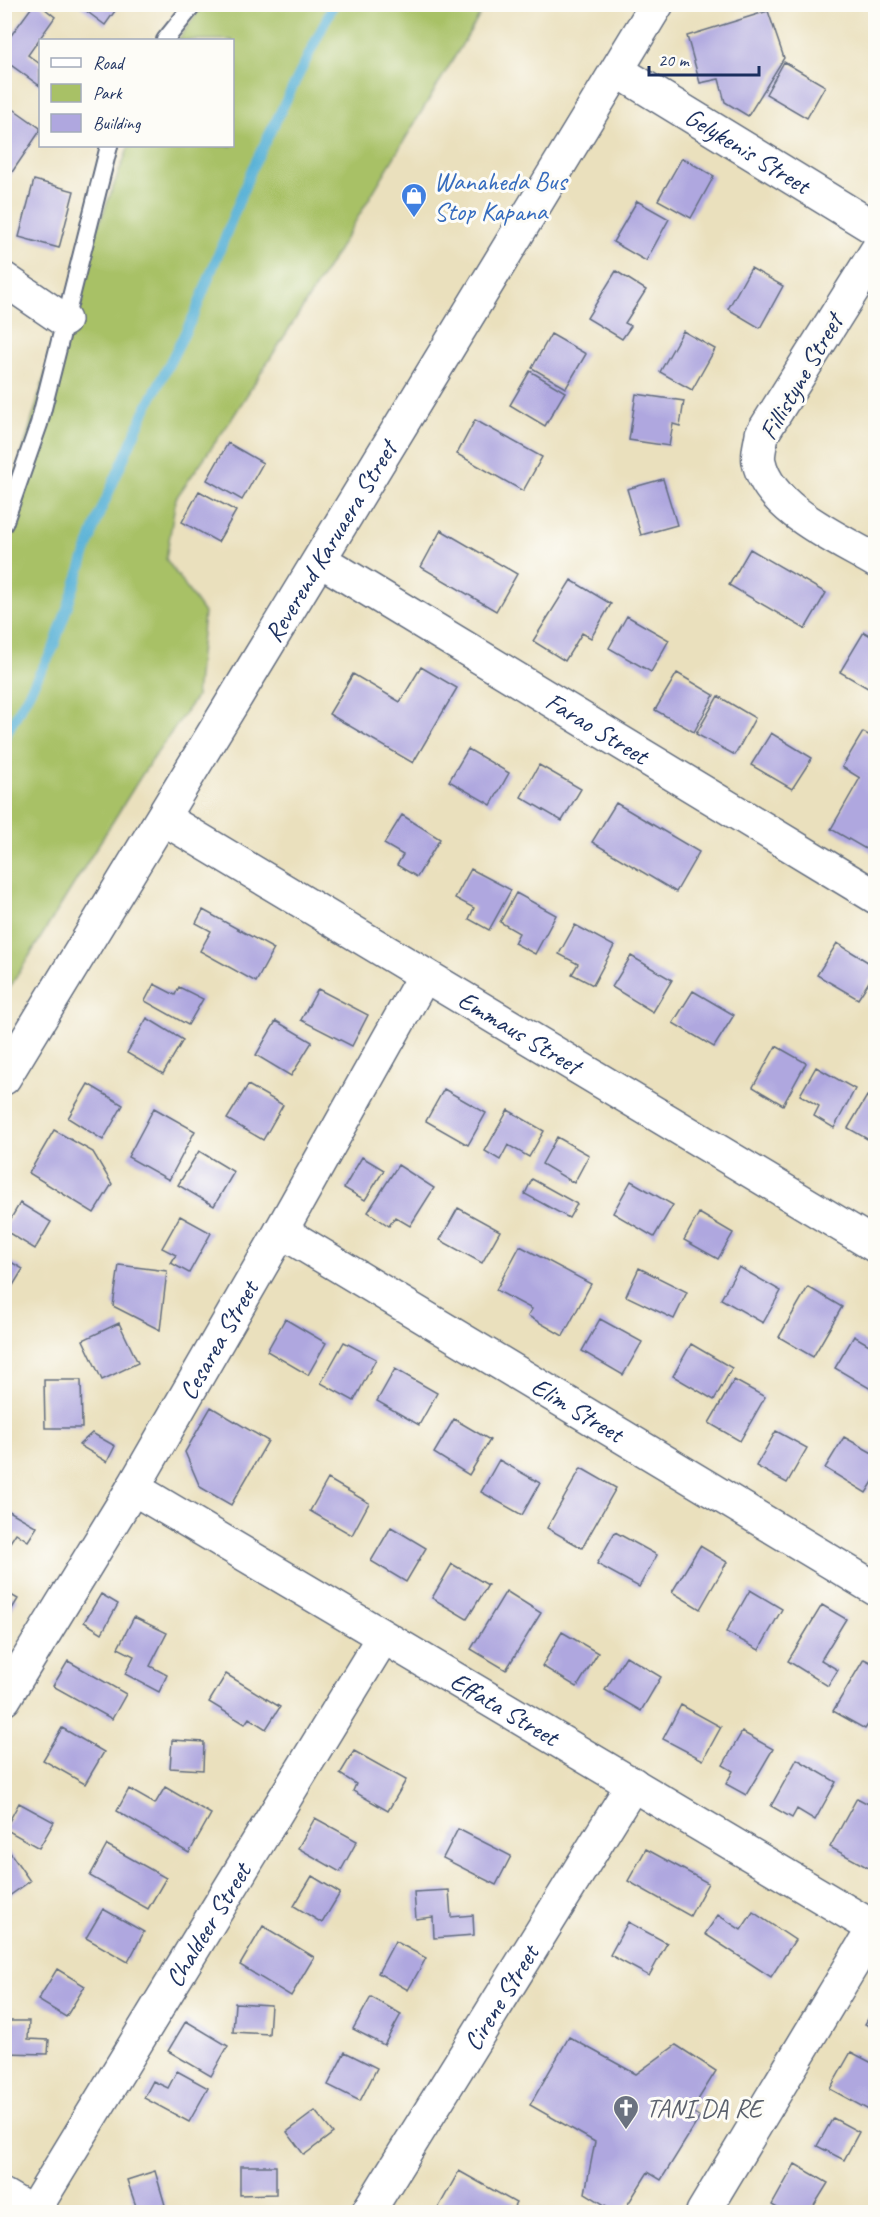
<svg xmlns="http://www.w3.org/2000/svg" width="880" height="2217" viewBox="0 0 880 2217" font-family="Caveat,sans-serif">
<rect width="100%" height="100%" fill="#fdfcf7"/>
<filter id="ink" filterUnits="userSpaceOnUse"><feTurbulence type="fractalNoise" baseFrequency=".0167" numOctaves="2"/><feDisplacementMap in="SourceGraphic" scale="12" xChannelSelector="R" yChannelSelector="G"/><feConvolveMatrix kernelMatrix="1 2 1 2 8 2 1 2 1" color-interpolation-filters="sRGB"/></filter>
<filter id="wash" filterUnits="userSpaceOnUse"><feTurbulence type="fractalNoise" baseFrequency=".008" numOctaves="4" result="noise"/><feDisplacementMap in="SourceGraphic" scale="24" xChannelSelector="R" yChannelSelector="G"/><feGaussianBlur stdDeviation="1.35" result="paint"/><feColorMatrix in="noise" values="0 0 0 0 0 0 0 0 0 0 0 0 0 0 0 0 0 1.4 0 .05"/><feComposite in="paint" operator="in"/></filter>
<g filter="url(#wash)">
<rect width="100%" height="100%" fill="#eae0bd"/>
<path fill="#a8c166" stroke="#627862" stroke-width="1.5" d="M203,5H486L317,285L231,420L176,498L166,559L204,613L196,697L143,773L5,995V512L59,327L129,146H232V40H178Z"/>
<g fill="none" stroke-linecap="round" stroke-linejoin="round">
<path stroke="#5ab2d7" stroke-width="10" d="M4,738L53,649L99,515L143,415L195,313L251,171L334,4"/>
</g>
<g id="blocks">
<path fill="#afa7df" d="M34,4H39L55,17L28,55L40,64V86L4,60V45Z
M77,4H120L105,25Z
M768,11L784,58L748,116L725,102L719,79L700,83L687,36Z
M784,62L825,86L807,118L766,94Z
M12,108L40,128V131L4,184V119Z
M682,158L714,176L691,218L658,200Z
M34,180L74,191L59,248L19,237Z
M637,201L669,219L646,261L613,242Z
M751,268L783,286L760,328L728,309Z
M616,271L646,290L625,323L631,326L622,339L587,318Z
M683,331L715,349L692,390L660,372Z
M551,334L586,354L566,388L532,368Z
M530,371L565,392L545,426L510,405Z
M636,394L684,401L680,426L673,424L669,446L629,440Z
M475,420L542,457L523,491L457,454Z
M228,443L263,463L242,500L207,480Z
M663,479L677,525L641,535L627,489Z
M199,491L236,511L218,542L182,522Z
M441,530L517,574L496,611L421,567Z
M750,549L826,593L805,629L729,585Z
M571,580L611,604L591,638L582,633L565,661L533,641Z
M627,616L669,640L651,672L609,648Z
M864,632L876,639V687L873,691L840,672Z
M421,667L457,688L413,763L329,714L353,674L400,702Z
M677,673L714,695L694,732L655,710Z
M718,696L755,718L735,755L696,734Z
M863,732L876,739V855L831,829L860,778L842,767Z
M771,733L812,758L792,789L751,765Z
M468,749L509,773L491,805L449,781Z
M539,765L581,789L562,821L521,797Z
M616,803L699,852L676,892L592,842Z
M402,815L440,839L417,877L397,865L403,855L384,844Z
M471,869L511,890L489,930L469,919L474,908L455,898Z
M516,893L556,915L535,954L514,943L519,933L500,922Z
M203,910L274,949L256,982L200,951L211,931L196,923Z
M575,925L614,946L593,985L572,974L578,964L559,954Z
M837,943L876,967V971L858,999L817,975Z
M631,956L672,980L653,1012L612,987Z
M154,984L175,995L179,987L203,999L188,1025L145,1001Z
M318,989L368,1015L352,1046L301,1020Z
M693,991L734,1015L714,1047L673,1023Z
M147,1018L183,1040L163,1074L127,1053Z
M276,1021L312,1042L291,1076L256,1055Z
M776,1046L806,1063L783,1105L753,1087Z
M816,1067L855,1089L834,1128L814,1116L819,1106L800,1095Z
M88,1084L123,1105L103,1140L68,1118Z
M248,1085L283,1105L263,1140L227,1119Z
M444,1089L486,1113L468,1145L426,1121Z
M867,1096L876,1101V1144L848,1128Z
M154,1108L195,1131L169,1180L128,1157Z
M508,1110L544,1131L529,1157L508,1145L500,1160L485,1151Z
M54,1130L93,1152L112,1184L94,1213L29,1173Z
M557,1137L589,1155L574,1183L542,1164Z
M199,1151L234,1172L214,1206L178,1185Z
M362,1157L384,1170L365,1200L344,1188Z
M398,1165L434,1188L410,1226L395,1217L389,1226L368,1212Z
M532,1179L577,1204L569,1218L525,1194Z
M631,1181L673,1205L654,1237L613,1213Z
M20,1203L51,1222L35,1249L4,1230Z
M458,1208L500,1231L482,1263L440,1240Z
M699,1213L733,1233L718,1259L684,1240Z
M180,1216L211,1233L189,1273L171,1263L176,1255L162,1248Z
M520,1246L591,1284L563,1336L528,1316L532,1309L496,1290Z
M4,1258L23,1269L6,1297L4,1296Z
M119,1265L167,1271L160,1330L113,1306Z
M739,1267L781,1291L763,1323L721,1299Z
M639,1268L687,1292L674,1319L626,1296Z
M808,1287L842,1307L813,1357L779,1337Z
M285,1319L326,1343L308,1375L267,1351Z
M600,1319L642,1342L623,1375L582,1351Z
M119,1323L138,1363L102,1380L83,1340Z
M854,1336L876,1349V1392L835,1368Z
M344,1342L376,1359L354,1401L321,1383Z
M691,1344L732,1368L714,1400L673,1376Z
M395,1369L437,1393L419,1425L377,1401Z
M44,1380H81L82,1428H45Z
M734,1380L765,1397L740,1441L709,1423Z
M211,1407L268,1441L231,1505L200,1487L185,1452Z
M454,1419L490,1440L469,1475L434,1453Z
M776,1431L807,1448L787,1483L756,1466Z
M92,1433L115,1446L107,1462L79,1445Z
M844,1437L876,1455V1477L866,1493L825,1468Z
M499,1460L540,1483L522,1515L481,1492Z
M581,1468L616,1488L582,1548L547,1528Z
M328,1479L369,1503L352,1535L310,1511Z
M4,1508L37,1527L28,1541L16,1533L7,1547L4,1545Z
M391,1527L426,1548L406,1582L371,1561Z
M615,1532L657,1555L639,1587L597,1564Z
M700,1546L727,1562L700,1609L672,1592Z
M452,1564L488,1585L467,1619L432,1598Z
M750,1590L782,1609L759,1650L726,1632Z
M4,1591L18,1599L4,1622Z
M506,1591L541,1613L506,1670L471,1649Z
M101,1594L118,1604L102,1633L84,1622Z
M822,1605L846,1619L821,1660L838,1670L828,1686L788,1661Z
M134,1617L167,1633L150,1666L167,1675L159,1692L125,1674L134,1656L118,1648Z
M562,1632L598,1653L577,1687L542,1666Z
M626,1656L661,1677L641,1711L605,1690Z
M864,1659L876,1665V1713L865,1729L833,1711Z
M68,1661L126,1694L112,1719L53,1686Z
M226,1674L280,1707L266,1729L249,1718L245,1724L209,1702Z
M681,1705L721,1727L703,1760L663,1739Z
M62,1728L104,1752L85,1784L43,1760Z
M742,1732L773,1749L746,1795L726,1784L733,1771L723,1765Z
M172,1740L204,1742L203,1770L170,1768Z
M354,1751L406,1780L388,1811L353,1791L356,1784L340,1774Z
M797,1759L836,1782L815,1820L797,1809L792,1818L771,1806Z
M165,1787L211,1814L189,1853L117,1811L129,1789L155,1804Z
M857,1798L876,1808L874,1871L830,1847Z
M19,1803L54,1822L39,1848L5,1829Z
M315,1818L357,1841L340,1872L298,1848Z
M458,1829L511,1856L496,1885L443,1858Z
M107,1845L166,1878L148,1909L90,1876Z
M646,1849L708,1883L690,1916L628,1881Z
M9,1851L30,1881L5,1899V1854Z
M312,1876L340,1893L322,1923L294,1906Z
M449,1890L451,1917L473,1915L474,1935L434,1938L433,1917L416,1919L414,1892Z
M103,1909L144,1932L128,1962L86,1938Z
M753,1912L795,1940L771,1977L705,1934L718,1915L741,1930Z
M628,1922L667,1943L649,1976L610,1955Z
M263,1926L314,1957L291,1996L240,1965Z
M395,1941L426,1958L408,1990L378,1973Z
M57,1969L85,1986L66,2017L38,2000Z
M371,1997L401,2014L384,2045L353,2029Z
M235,2003L271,2005L269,2034L233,2032Z
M876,2006V2030L865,2024Z
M4,2021H29L28,2039L49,2040L48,2054L4,2053Z
M186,2021L228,2046L211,2076L168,2051Z
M569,2037L636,2074L676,2045L716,2071L691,2111L700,2117L661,2180L648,2172L623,2212H616L585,2193L595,2142L530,2105Z
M345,2052L377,2068L360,2101L328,2085Z
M851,2052L876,2065V2114L830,2089Z
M177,2071L208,2088L189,2122L144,2098L153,2081L168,2088Z
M315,2111L333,2133L304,2155L287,2132Z
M833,2118L859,2132L844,2160L817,2146Z
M795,2164L828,2183L810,2212H784L772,2205Z
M240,2166H276V2194L240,2195Z
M155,2171L165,2205L138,2212L127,2180Z
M459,2171L516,2203L511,2212H436Z"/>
</g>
</g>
<g filter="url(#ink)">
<use href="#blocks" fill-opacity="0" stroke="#636d7f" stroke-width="1.5"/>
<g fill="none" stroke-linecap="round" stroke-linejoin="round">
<defs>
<path id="lane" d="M165,40L194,4
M4,524L39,424L109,146"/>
<g id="street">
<path id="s1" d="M618,71L876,229"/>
<path d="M876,252L762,434C761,443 757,454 759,462C769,509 837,538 876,561"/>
<path d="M4,279L64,320"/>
<path id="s2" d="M320,560L876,897"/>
<path id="s3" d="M163,818L876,1246"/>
<path id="s4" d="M281,1231L876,1589"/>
<path id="s5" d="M133,1488L876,1929"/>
<path id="s6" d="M4,1699L133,1488L281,1231L424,976"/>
<path d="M4,2196L31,2212"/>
<path id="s7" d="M33,2212L383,1637"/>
<path id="s8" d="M368,2212L633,1784"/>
<path d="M703,2212L874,1928"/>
</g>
<g id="secondary">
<path id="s9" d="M4,1078L657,4"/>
</g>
</defs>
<use href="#lane" stroke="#636d7f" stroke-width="20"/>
<use href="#street" stroke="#636d7f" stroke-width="36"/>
<use href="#secondary" stroke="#636d7f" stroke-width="36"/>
<use href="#lane" stroke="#fff" stroke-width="16"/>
<use href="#street" stroke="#fff" stroke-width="33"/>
<use href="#secondary" stroke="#fff" stroke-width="33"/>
</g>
</g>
<defs>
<symbol id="shop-pin" viewBox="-11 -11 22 30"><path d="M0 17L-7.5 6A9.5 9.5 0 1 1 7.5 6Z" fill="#3f7fe0" stroke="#fdfcf7"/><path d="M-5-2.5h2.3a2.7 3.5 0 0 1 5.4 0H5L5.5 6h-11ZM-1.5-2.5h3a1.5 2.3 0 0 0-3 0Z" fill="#fff"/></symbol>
<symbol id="church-pin" viewBox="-11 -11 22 30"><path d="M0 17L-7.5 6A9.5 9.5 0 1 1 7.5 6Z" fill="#6b7280" stroke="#fdfcf7"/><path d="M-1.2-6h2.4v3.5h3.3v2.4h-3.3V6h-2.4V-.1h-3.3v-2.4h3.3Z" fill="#fff"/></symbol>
</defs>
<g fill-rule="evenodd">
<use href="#shop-pin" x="399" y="181" width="30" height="40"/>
<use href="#church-pin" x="611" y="2093" width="30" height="40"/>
</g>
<g text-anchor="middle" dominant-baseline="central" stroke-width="6" stroke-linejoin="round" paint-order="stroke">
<g font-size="26" fill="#1b2f5e" stroke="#fdfcf7">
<text stroke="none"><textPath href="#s1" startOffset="152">Gelykenis Street</textPath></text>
<text transform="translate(801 377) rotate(-60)">Fillistyne Street</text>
<text stroke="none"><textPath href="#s9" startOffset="628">Reverend Karuaera Street</textPath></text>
<text stroke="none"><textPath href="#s2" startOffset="324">Farao Street</textPath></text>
<text stroke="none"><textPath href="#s3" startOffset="416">Emmaus Street</textPath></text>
<text stroke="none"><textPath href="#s6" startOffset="418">Cesarea Street</textPath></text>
<text stroke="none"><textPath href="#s4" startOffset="346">Elim Street</textPath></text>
<text stroke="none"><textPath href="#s5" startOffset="432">Effata Street</textPath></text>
<text stroke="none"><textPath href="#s7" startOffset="336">Chaldeer Street</textPath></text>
<text stroke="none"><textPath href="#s8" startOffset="252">Cirene Street</textPath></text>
</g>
<g font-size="26" fill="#366cbe" stroke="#fdfcf7" text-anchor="start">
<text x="434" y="181">Wanaheda Bus<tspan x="434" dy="30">Stop Kapana</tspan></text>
</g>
<g font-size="26" fill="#5b616d" stroke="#fdfcf7" text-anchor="start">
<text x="646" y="2108">TANI DA RE</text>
</g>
</g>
<rect width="880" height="2217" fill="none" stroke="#fdfcf7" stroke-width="24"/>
<rect x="39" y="39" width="195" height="108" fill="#fdfcf7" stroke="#a3aaba" stroke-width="1.5"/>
<rect x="51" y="58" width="30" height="9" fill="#ffffff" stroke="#a3aaba" stroke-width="1.5"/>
<text x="93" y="69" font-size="18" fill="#1b2f5e">Road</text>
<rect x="51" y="84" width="30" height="18" fill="#a8c166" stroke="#a3aaba" stroke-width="1.5"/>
<text x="93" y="99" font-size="18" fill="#1b2f5e">Park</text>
<rect x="51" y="114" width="30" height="18" fill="#afa7df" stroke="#a3aaba" stroke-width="1.5"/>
<text x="93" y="129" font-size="18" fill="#1b2f5e">Building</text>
<path d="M649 66v9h110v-9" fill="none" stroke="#1b2f5e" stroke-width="3"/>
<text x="658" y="66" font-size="18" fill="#1b2f5e" stroke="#fdfcf7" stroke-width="4.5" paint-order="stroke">20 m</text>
</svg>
